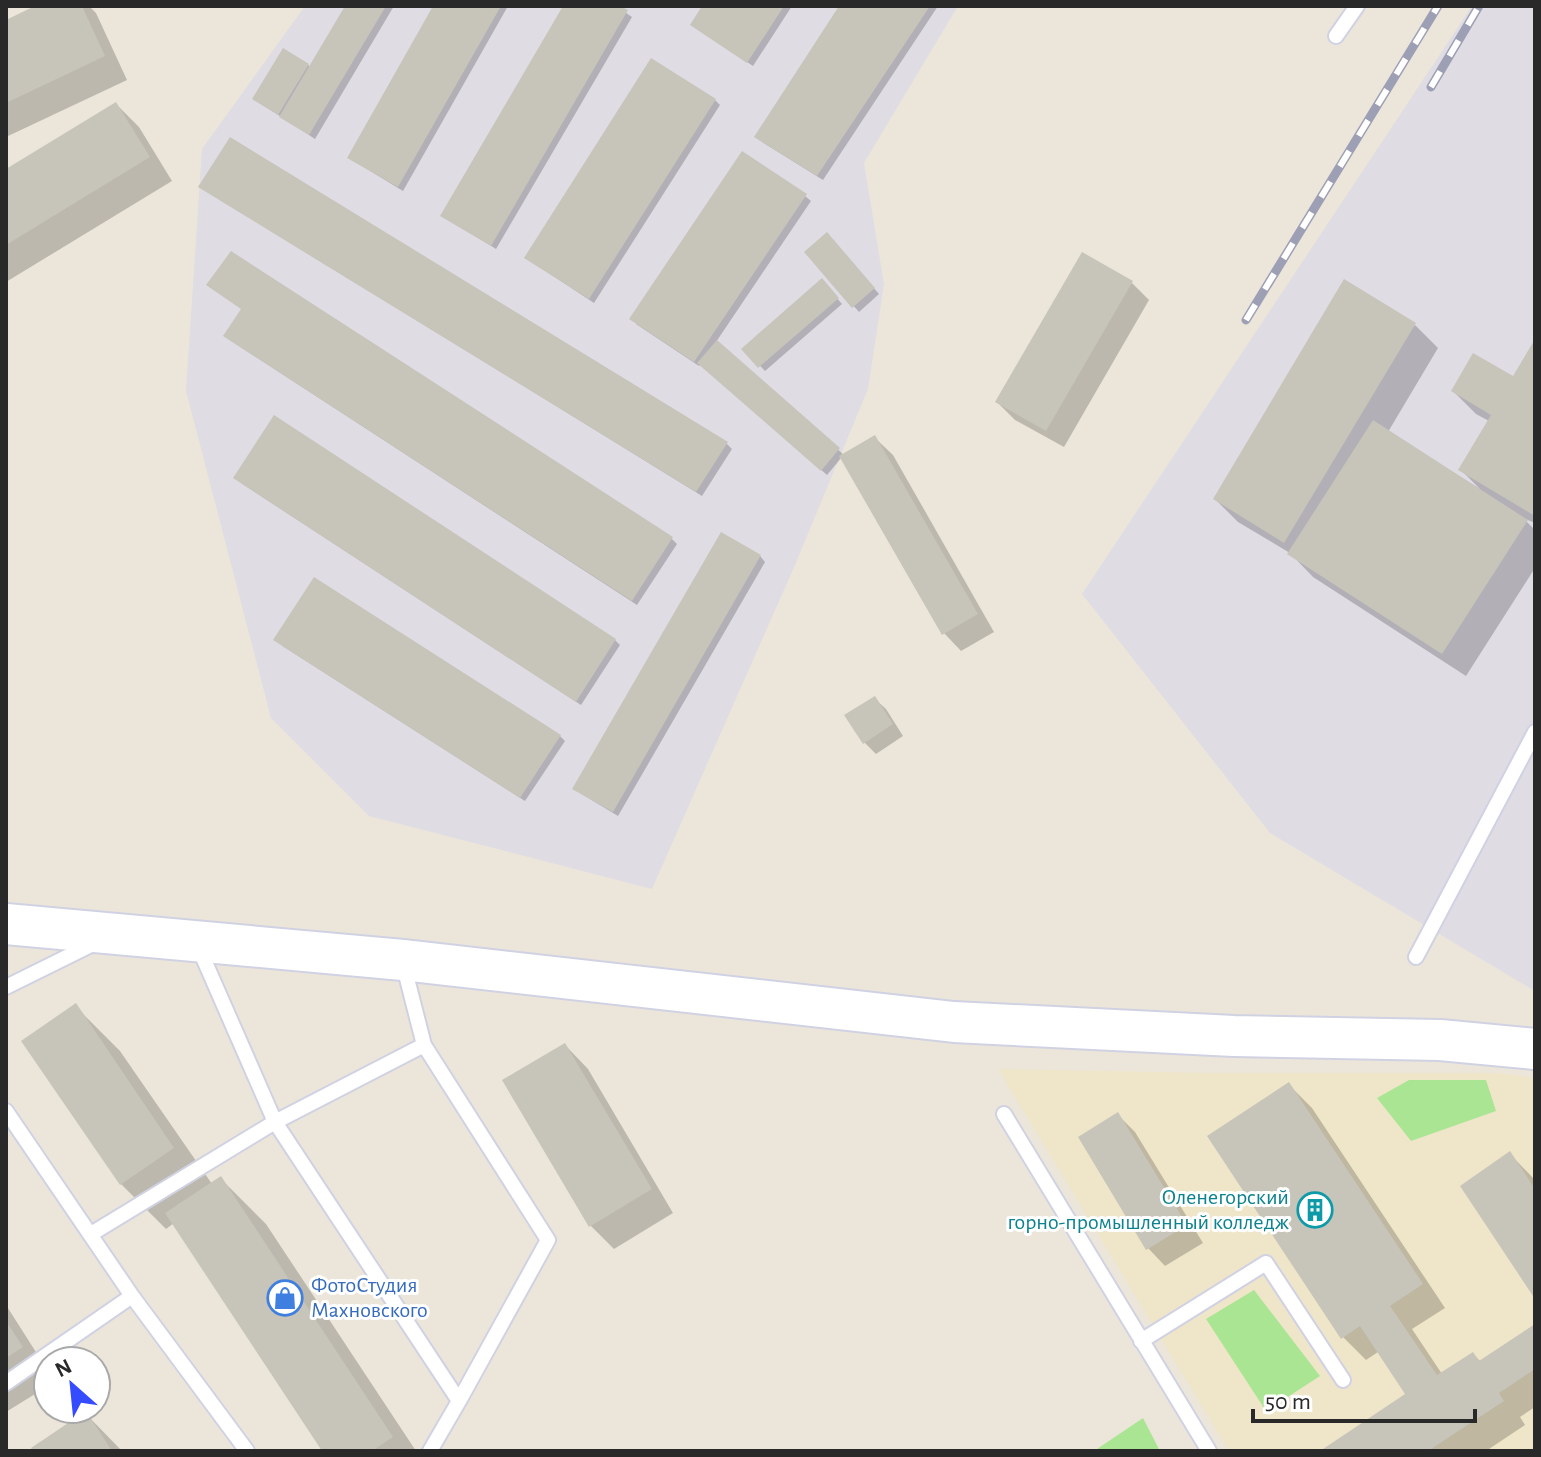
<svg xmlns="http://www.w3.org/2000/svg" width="1541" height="1457" viewBox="0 0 1541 1457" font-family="'Alegreya Sans',sans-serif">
<rect width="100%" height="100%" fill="#ece6da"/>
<path fill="#dfdce4" d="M305,6H958L864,163L884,284L868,389L795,565L652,889L369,816L271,718L186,391L202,149Z
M1472,6H1535V991L1270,833L1082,594Z"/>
<path fill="#efe5c9" d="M998,1069L1206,1073H1498L1535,1078V1451H1229Z"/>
<path fill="#aae594" d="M1409,1080H1486L1496,1111L1411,1141L1377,1098Z
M1254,1290L1320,1376L1266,1411L1206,1319Z
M1143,1418L1160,1451H1094Z"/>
<path fill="#0003" d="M39,6H89L96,13L127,80L6,137V22Z
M347,6H394L315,139L254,99L283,50L311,67Z
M436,6H508L403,191L349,158Z
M565,6H616L632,17L496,249L443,216Z
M705,6H792L753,66L692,25Z
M842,6H938L823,180L762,142Z
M715,100L720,105L594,303L526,258Z
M116,104L139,127L172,181L6,282V171Z
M201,187L727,444L732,449L702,496Z
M805,196L811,201L716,342L844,455L875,438L893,455L994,632L961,651L944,633L842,457L827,475L701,364L699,366L636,324Z
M832,240L879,294L859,312L806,252Z
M231,254L672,539L677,544L637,605L230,340L243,310Z
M822,281L842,304L765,371L744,349Z
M1132,283L1149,300L1064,447L1015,420L997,402Z
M1415,325L1438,348L1388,432L1480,489L1461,470L1489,421L1476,414L1453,391L1514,379L1535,343V523L1523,518L1535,530V568L1466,676L1313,577L1290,553L1238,522L1215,499Z
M241,483L615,640L620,645L581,705Z
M760,556L765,562L618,816L580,793L575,788Z
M281,645L560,736L565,741L525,801Z
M874,698L886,709L903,736L876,754L864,742Z
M75,1006L120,1051L212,1184L221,1179L266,1224L416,1451H324L174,1223L166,1229L121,1184Z
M565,1045L588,1069L673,1213L614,1249L590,1225Z
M1289,1085L1312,1108L1445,1308L1412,1329L1442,1374L1473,1354L1481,1362L1535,1326V1407L1520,1417L1525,1425L1486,1451H1324L1408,1395L1378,1352L1366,1360L1343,1337Z
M1118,1115L1135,1132L1203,1243L1165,1266L1148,1248Z
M1510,1154L1535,1180V1296Z
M6,1305L48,1371V1386L6,1412Z
M86,1414L122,1451H36Z"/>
<path fill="#c7c4b9" d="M35,6H82L105,56L6,103V20Z
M345,6H386L309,135L279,117Z
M433,6H501L398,187L347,158Z
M563,6H620L628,10L491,246L440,216Z
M702,6H784L747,63L690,25Z
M839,6H930L817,176L754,137Z
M283,48L309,64L278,115L252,99Z
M651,58L716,99L589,299L524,258Z
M116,102L150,157L6,245V169Z
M230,137L728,442L696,492L198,187Z
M742,151L807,194L694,362L629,319Z
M827,232L875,288L852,308L804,252Z
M231,251L673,537L632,601L223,336L241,309L206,285Z
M1082,252L1133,281L1046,431L995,402Z
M822,278L839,298L758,368L741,349Z
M1344,279L1416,323L1284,543L1213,499Z
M1535,339V516L1458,470L1491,415L1451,391L1473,353L1513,376Z
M717,340L840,448L821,471L697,363Z
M274,415L616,639L576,702L233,478Z
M1373,420L1528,520L1442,654L1287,554Z
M875,435L978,614L942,635L839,456Z
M721,532L761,555L613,812L572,789Z
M314,577L561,735L520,798L273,640Z
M875,696L893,724L863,744L844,715Z
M76,1003L174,1148L120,1185L21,1041Z
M565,1043L652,1189L589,1227L502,1080Z
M1289,1082L1423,1284L1390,1306L1437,1375L1473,1352L1479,1361L1535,1324V1369L1499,1393L1504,1401L1428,1451H1320L1405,1394L1360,1326L1341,1339L1207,1136Z
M1118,1112L1187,1225L1146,1250L1078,1137Z
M1510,1151L1535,1189V1299L1460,1186Z
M221,1176L393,1437L372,1451H322L165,1213Z
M6,1321L23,1347L6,1358Z
M86,1411L112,1451H33L31,1448Z"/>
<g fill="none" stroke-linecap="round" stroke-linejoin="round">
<defs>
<path id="lane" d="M1336,36L1357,6
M198,946L275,1122L459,1401L430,1451
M1416,957L1535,732
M6,987L95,943
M424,1045L548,1240L459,1401
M6,1111L132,1296L247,1451
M1004,1114L1209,1451
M91,1234L275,1122L424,1045L403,963
M1141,1341L1266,1263L1343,1380
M6,1383L132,1296"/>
<path id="secondary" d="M6,924L403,960L954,1022L1234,1036L1440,1040L1535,1049"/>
</defs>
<use href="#lane" stroke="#d0d2e3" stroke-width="18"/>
<use href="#secondary" stroke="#d0d2e3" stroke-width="44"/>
<use href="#lane" stroke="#fff" stroke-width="14"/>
<use href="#secondary" stroke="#fff" stroke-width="40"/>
<defs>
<path id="rail" d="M1431,87L1479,6
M1246,320L1438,6"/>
</defs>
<use href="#rail" stroke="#9d9fb5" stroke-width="9"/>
<use href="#rail" stroke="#fff" stroke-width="6" stroke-dasharray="18" stroke-linecap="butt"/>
</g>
<defs>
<symbol id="building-ring" viewBox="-11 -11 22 22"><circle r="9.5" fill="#fff" stroke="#0f9aa8" stroke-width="1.5"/><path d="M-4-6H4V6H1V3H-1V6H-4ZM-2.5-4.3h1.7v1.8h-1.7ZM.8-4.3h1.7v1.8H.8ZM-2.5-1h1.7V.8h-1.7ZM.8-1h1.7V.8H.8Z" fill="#0f9aa8"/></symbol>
<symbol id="shop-ring" viewBox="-11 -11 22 22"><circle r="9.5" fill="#fff" stroke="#3f7fe0" stroke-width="1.5"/><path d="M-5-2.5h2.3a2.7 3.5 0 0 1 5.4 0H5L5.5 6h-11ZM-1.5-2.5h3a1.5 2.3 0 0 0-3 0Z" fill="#3f7fe0"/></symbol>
</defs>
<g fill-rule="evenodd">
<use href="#building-ring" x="1295" y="1190" width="40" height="40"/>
<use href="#shop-ring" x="265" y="1278" width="40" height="40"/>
</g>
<g text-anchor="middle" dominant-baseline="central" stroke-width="6" stroke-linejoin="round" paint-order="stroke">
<g font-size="22" fill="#0d838f" stroke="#fff" text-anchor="end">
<text x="1289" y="1197">Оленегорский<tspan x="1289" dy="25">горно-промышленный колледж</tspan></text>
</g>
<g font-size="22" fill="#366cbe" stroke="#fff" text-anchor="start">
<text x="311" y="1285">ФотоСтудия<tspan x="311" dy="25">Махновского</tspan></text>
</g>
</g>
<rect width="1541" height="1457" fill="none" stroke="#292929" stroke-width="16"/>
<g transform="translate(72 1385) rotate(333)"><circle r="38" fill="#ffffff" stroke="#a9a9a9" stroke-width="2"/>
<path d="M0-6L14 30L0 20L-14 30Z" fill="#354bff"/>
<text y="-12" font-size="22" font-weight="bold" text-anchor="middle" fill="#292929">N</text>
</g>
<path d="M1253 1409v12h222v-12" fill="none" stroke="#292929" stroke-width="4"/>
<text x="1265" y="1409" font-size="24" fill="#292929" stroke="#ffffff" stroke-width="6" paint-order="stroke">50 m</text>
</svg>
